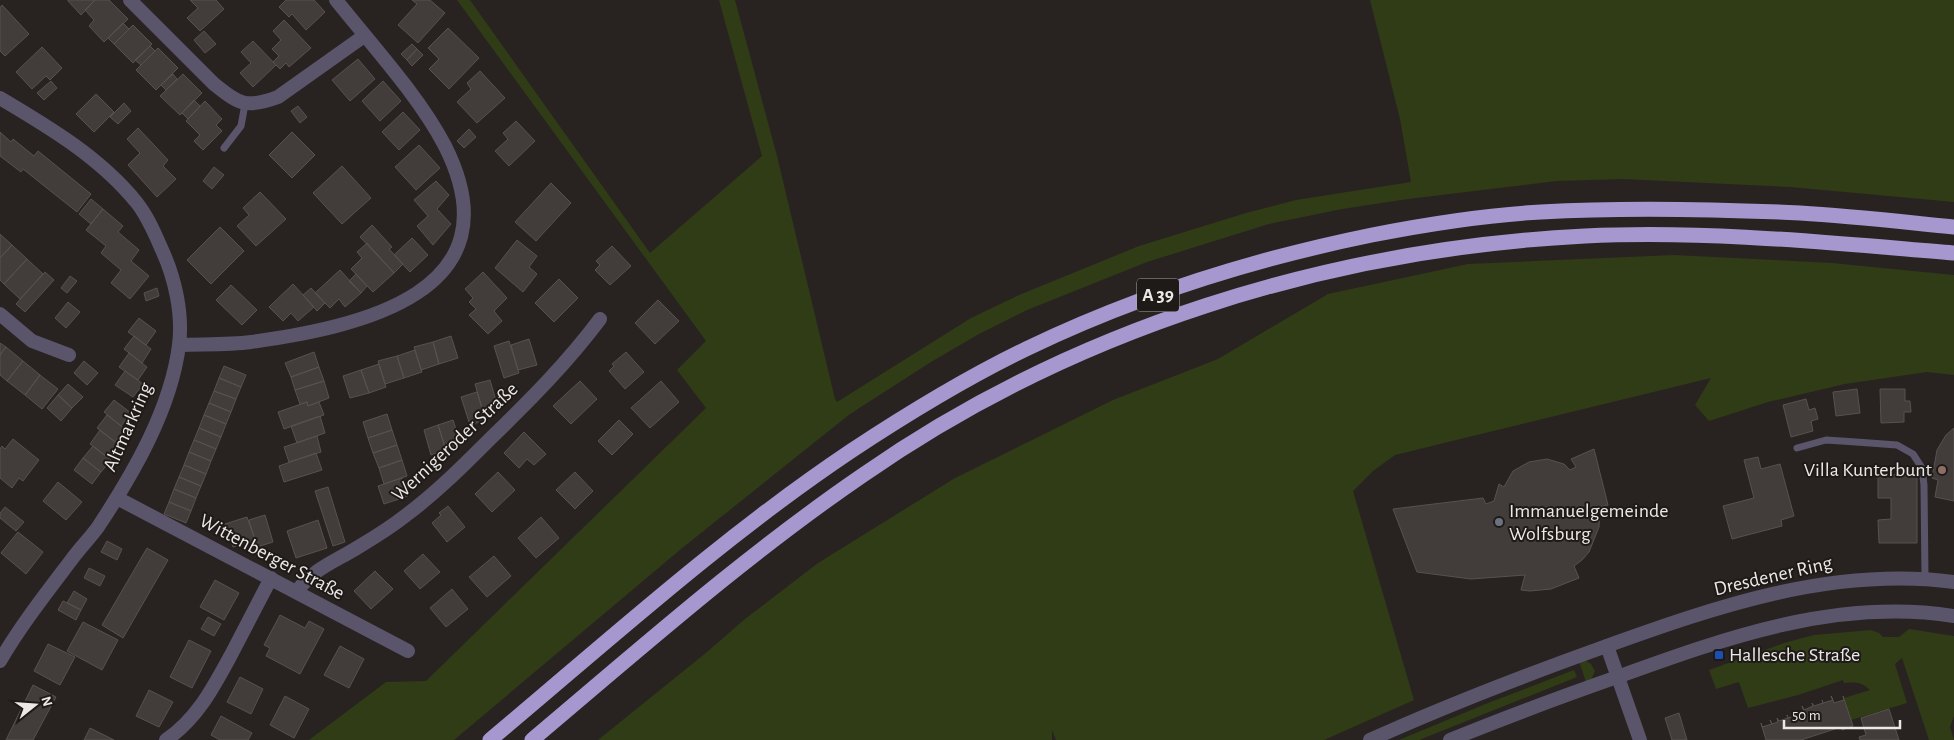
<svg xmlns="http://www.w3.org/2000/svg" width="1954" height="740" viewBox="0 0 1954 740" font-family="'Alegreya Sans',sans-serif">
<rect width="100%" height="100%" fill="#282321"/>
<path fill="#303c16" d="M457,0H470L650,253L762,156L719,0H735L777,156L835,399L837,402L971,318L1019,295L1139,246L1246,213L1296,200L1411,182L1400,119L1370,0H1954V202L1790,187L1623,179L1557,181L1408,199L1342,209L1269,224L1147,262L1027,310L979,334L931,362L850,414L681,549L454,740H309L386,682L426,681L706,408L677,370L706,341Z
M1674,255L1832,263L1954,275V375L1927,372L1845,384L1768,402L1709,421L1695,405L1711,378L1395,455L1373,471L1353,491L1414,700L1324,740H1056L1052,730V740H598L707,652L745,619L818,563L955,478L1113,400L1218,359L1328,294L1468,264Z
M1909,629L1954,636V716L1950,727L1954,740H1929L1902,658L1895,664L1907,703L1851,720L1844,698L1870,690C1862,682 1855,682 1844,683L1843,680L1798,695L1748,708L1739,682L1716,689L1709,670L1784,643L1814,635L1871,630L1879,633L1883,637H1899Z
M1585,660L1591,664L1595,671L1591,680L1586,682L1579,661Z
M1574,670L1577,677L1419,740H1399L1488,703Z"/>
<path fill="#423d3b" stroke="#57524f" d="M68,0H95L81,15L68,1Z
M95,0H109L128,19L104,42L89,26L94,20L85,10Z
M190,0H216L224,9L200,31L187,18L198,8Z
M286,0H314L325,12L306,30L292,14L289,17L279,7Z
M412,0H430L445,13L418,43L398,25L417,4Z
M2,5L29,34L5,56L0,51V8Z
M284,20L311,48L289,67L286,63L280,69L273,62L279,56L272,49L281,40L273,31Z
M123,23L129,29L114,44L108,38Z
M133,25L152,44L133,63L114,44Z
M448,28L479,58L449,89L429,69L439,59L428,48Z
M204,31L216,44L205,53L194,40Z
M253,41L276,65L253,87L240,73L251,63L241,52Z
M412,44L417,49L407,60L401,54Z
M150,46L155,51L141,65L135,60Z
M42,47L62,68L50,80L46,76L32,89L16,72Z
M158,48L178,68L156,90L136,70Z
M417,49L423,55L412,66L407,60Z
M358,59L375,79L350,101L332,80Z
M480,71L505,98L477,123L457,102L471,89L467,83Z
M173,74L177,79L166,90L161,85Z
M183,74L202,93L180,115L160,96Z
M51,81L57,88L44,100L37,93Z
M383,81L401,101L380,121L362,101Z
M96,94L114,112L94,132L76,114Z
M194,100L200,106L188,119L182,113Z
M205,101L222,119L216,125L222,131L203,150L194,141L200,135L186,121Z
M124,103L131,111L118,124L110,117Z
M298,106L307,117L300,123L291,111Z
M403,112L420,130L399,150L382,132Z
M516,121L535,141L509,166L495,151L508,139L503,133Z
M138,128L168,160L163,166L176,179L157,197L128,165L140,153L127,139Z
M469,129L476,137L464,148L457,141Z
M0,132L11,142L13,139L34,156L38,151L91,194L77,212L23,169L21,172L0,156Z
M292,132L315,155L292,178L269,155Z
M419,145L440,168L416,190L395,167Z
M342,166L371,198L342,224L313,193Z
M214,167L224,175L212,189L203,181Z
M436,181L449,195L437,209L451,224L433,245L417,226L428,216L414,200Z
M551,183L571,203L536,241L515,222Z
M260,192L286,219L256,246L237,226L249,215L243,208Z
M91,199L103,209L91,224L79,214Z
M103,209L123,226L118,232L139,250L131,261L149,276L130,299L111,283L121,270L101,253L106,246L86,230Z
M372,225L392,247L389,249L403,264L394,273L360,237Z
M220,227L244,251L211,284L187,260Z
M0,234L12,245L0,258Z
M412,238L428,255L410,272L394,255Z
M517,240L537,256L529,267L537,274L523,292L495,268Z
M367,243L394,273L373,292L351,269L362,258L357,252Z
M12,245L27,259L4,284L0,280V258Z
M612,246L631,266L610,285L595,270L600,265L596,261Z
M27,259L43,274L20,299L4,284Z
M340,270L361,293L345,307L339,299L330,308L315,293Z
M45,272L54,280L25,312L16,304Z
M483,272L507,298L494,311L502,321L488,334L469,315L476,309L469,302L473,298L465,289Z
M356,274L367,286L361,293L349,281Z
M70,276L77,281L67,293L61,288Z
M559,279L578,298L554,322L535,303Z
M293,284L314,307L298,321L291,313L283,321L269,307Z
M231,285L257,310L242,325L216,300Z
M157,288L159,296L146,301L144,293Z
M311,288L325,303L317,311L303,295Z
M658,300L679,321L655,344L635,323Z
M68,302L80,312L66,328L55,318Z
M139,318L156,331L146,345L128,332Z
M134,336L151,349L142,363L124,349Z
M451,336L458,358L439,364L433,342Z
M529,339L537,365L518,370L511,345Z
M509,341L519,373L504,378L494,346Z
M433,342L439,364L421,370L414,347Z
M0,343L6,347L0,355Z
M6,347L23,361L7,381L0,375V355Z
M415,350L422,372L404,378L397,356Z
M314,352L319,367L291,377L285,363Z
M626,352L644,372L625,389L609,371L614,366L612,364Z
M129,353L147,367L138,380L119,367Z
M397,356L404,378L385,384L378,361Z
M23,361L40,375L25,395L7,381Z
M84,361L98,373L87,385L74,373Z
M379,364L386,387L369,393L361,370Z
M224,366L246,375L241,387L219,378Z
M319,367L324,381L295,390L291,377Z
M361,370L369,393L350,398L343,376Z
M125,371L143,384L133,397L115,385Z
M40,375L58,389L42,409L25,395Z
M219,378L241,387L236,399L214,391Z
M490,380L498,408L483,412L475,384Z
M324,381L329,398L308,406L307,402L300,404L295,390Z
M580,381L597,399L571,424L553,406Z
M661,381L679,402L650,428L631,408Z
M68,384L83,397L72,408L58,395Z
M1857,389L1860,413L1836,416L1833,392Z
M1880,389H1905V401H1910L1911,412H1904V422L1881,423Z
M214,391L236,399L231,412L209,403Z
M477,392L486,420L470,425L461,397Z
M58,395L72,408L61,421L47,408Z
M1806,399L1809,410L1815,408L1818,419L1811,421L1813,431L1791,437L1783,405Z
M114,400L131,413L121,426L104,412Z
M307,402L308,406L319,402L324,415L284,429L278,412Z
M209,403L231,412L226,424L204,415Z
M387,414L392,430L368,438L363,422Z
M107,415L125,429L115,442L97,428Z
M204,415L226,424L221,437L199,428Z
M320,416L325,433L297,443L291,426Z
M453,420L461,445L446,450L438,425Z
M619,420L633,434L612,455L598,441Z
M438,425L446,450L431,455L424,430Z
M199,428L221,437L216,449L194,440Z
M1954,428V501L1935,497L1938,480L1932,478L1937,450L1946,435Z
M100,430L118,444L108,458L90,444Z
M392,430L397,445L373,453L368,438Z
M524,432L546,454L534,465L527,459L519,468L504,453Z
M317,436L321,452L289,462L284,447Z
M13,439L39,460L23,481L19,478L12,488L0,478V449L2,446L5,449Z
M194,440L216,449L211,461L189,452Z
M397,445L402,460L379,468L373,453Z
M93,446L111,460L101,472L83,458Z
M1594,449L1608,505L1600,507L1599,527L1589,552L1582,560L1574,566L1579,578L1551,589L1530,591L1521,590L1525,575L1471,579L1417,572L1393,509L1483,498L1486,504L1494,501L1499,484L1504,487L1513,471L1529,462L1547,459L1564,464L1570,470L1576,467L1571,459Z
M189,452L211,461L206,474L184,465Z
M316,453L322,470L284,482L279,466Z
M1758,457L1761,469L1780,464L1794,516L1781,520L1782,526L1732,539L1723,506L1754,498L1744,460Z
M83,458L101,472L92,484L74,470Z
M402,460L407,476L384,484L379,468Z
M184,465L206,474L201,486L179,477Z
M498,472L515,490L492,512L475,494Z
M575,472L593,491L575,509L556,490Z
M1917,474V543H1879L1878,520L1891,519V498H1878V475Z
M179,477L201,486L196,498L174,489Z
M402,478L408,496L384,504L378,486Z
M58,482L82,502L66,520L43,501Z
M328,487L345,542L333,546L315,491Z
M174,489L196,498L191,511L169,502Z
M169,502L191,511L186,523L164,514Z
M448,506L465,527L447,542L432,523L441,515L439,513Z
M5,507L24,522L16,531L0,518V513Z
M265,515L273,542L257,547L249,520Z
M247,517L255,540L233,547L225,524Z
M541,517L559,538L536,558L518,538Z
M318,520L327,548L296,558L287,531Z
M18,532L43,552L26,574L1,553Z
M107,541L122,549L117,560L101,552Z
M147,548L168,560L123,638L102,625Z
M423,554L440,572L420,589L404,571Z
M494,556L511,576L487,597L469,577Z
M89,568L105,576L100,586L84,578Z
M375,571L393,589L371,609L354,591Z
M215,580L239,593L224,620L200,607Z
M452,589L468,609L446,627L430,608Z
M74,591L87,599L81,610L67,603Z
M63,601L81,610L76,620L58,610Z
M280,615L305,628L309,621L324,629L300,674L266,656L270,648L264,645Z
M208,617L221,624L214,636L201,629Z
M83,622L118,640L102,670L67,651Z
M189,640L211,651L192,688L170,677Z
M48,644L75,657L60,685L34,671Z
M340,646L364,659L349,688L324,675Z
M240,677L263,689L251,714L227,702Z
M33,685L56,697L33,740H6Z
M149,690L173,702L159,727L136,716Z
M285,696L309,709L294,738L270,725Z
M1831,696L1834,703L1844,700L1843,696L1853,726L1842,730L1841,727L1801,740H1766L1761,723L1762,727L1772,724L1770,720L1772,724L1778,722L1777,718L1779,721L1788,718L1787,715L1788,718L1797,715L1796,712L1804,711L1802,706L1804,710L1813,706L1812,703L1814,706L1823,703L1822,700L1823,703L1833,700Z
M1889,709L1899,740H1860L1859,737L1866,735L1861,718Z
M1679,713L1687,740H1672L1665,718Z
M221,716L252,733L248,740H220L211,735Z
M90,728L114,740H84Z"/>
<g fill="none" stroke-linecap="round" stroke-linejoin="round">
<path stroke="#5a556b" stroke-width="7" d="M224,148L241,126L245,104
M1797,448L1826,440L1856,442L1897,445L1913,454L1922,468L1924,485L1925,578"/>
<path stroke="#5a556b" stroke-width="14" d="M130,0L214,84C239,104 246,109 278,97L364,36
M0,98C49,127 101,158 137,203C148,217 155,234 162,250C175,278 183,314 179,345C171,409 133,474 98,527C90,538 80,548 72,559C47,592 21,625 0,661
M0,314L32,341L69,355
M179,345C203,344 228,345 251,342C359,327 519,293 445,146C419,96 371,44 336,0
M117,498L408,651
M296,592C317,566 333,563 360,546C375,537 391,527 405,516C436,493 464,465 492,437C531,399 567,363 600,319
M1607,646L1640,740
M166,740C198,718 214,686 232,653C245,628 258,603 271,578"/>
<path stroke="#5a556b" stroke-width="14" d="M1370,740C1445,706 1523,676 1601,648C1715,607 1831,566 1954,582
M1450,740C1506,717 1563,696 1620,676C1728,637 1837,598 1954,616"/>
<path stroke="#a697ce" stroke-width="15" d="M490,740C608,641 724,536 851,451C907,414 966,378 1026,349C1136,296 1254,259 1372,235C1428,224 1485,215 1541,212C1627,207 1714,209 1800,213C1852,216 1903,222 1954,227
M532,740C640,649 746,555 863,475C1074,328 1329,249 1585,236C1708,230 1832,243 1954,253"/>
</g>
<circle fill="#8d6e63" stroke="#1e1a18" stroke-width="2" cx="1942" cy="470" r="5"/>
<circle fill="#6b7280" stroke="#1e1a18" stroke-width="2" cx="1499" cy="522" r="5"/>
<rect fill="#1a4fb4" stroke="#1e1a18" stroke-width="2" x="1714" y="650" width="10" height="10" rx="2.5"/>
<g text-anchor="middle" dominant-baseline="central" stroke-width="4" stroke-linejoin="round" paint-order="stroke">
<rect fill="#1e1a18" stroke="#aeaaa9" stroke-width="1" x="1137" y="278.5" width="42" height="33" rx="4"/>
<g font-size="19" font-weight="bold" fill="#ebe8e7">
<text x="1158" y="295">A 39</text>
</g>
<g font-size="20" fill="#ebe8e7" stroke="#1e1a18">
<text transform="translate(128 427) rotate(-66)">Altmarkring</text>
<text transform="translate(455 442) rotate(-43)">Wernigeroder Straße</text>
<text transform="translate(272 557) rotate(28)">Wittenberger Straße</text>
<text transform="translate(1773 576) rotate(-13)">Dresdener Ring</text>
</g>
<g font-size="20" fill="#ebe8e7" stroke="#1e1a18" text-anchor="start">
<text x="1932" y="470" text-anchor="end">Villa Kunterbunt</text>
<text x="1509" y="511">Immanuelgemeinde<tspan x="1509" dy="23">Wolfsburg</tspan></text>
<text x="1729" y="655">Hallesche Straße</text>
</g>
</g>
<g transform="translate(35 705) rotate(73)" stroke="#1e1a18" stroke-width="4" paint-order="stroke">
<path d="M0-4L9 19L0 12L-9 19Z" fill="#ebe8e7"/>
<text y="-8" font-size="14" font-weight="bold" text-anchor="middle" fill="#ebe8e7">N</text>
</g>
<path d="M1784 720v8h116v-8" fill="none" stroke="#ebe8e7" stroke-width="2.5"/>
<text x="1792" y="720" font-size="15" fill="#ebe8e7" stroke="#1e1a18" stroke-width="4" paint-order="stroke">50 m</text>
</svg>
